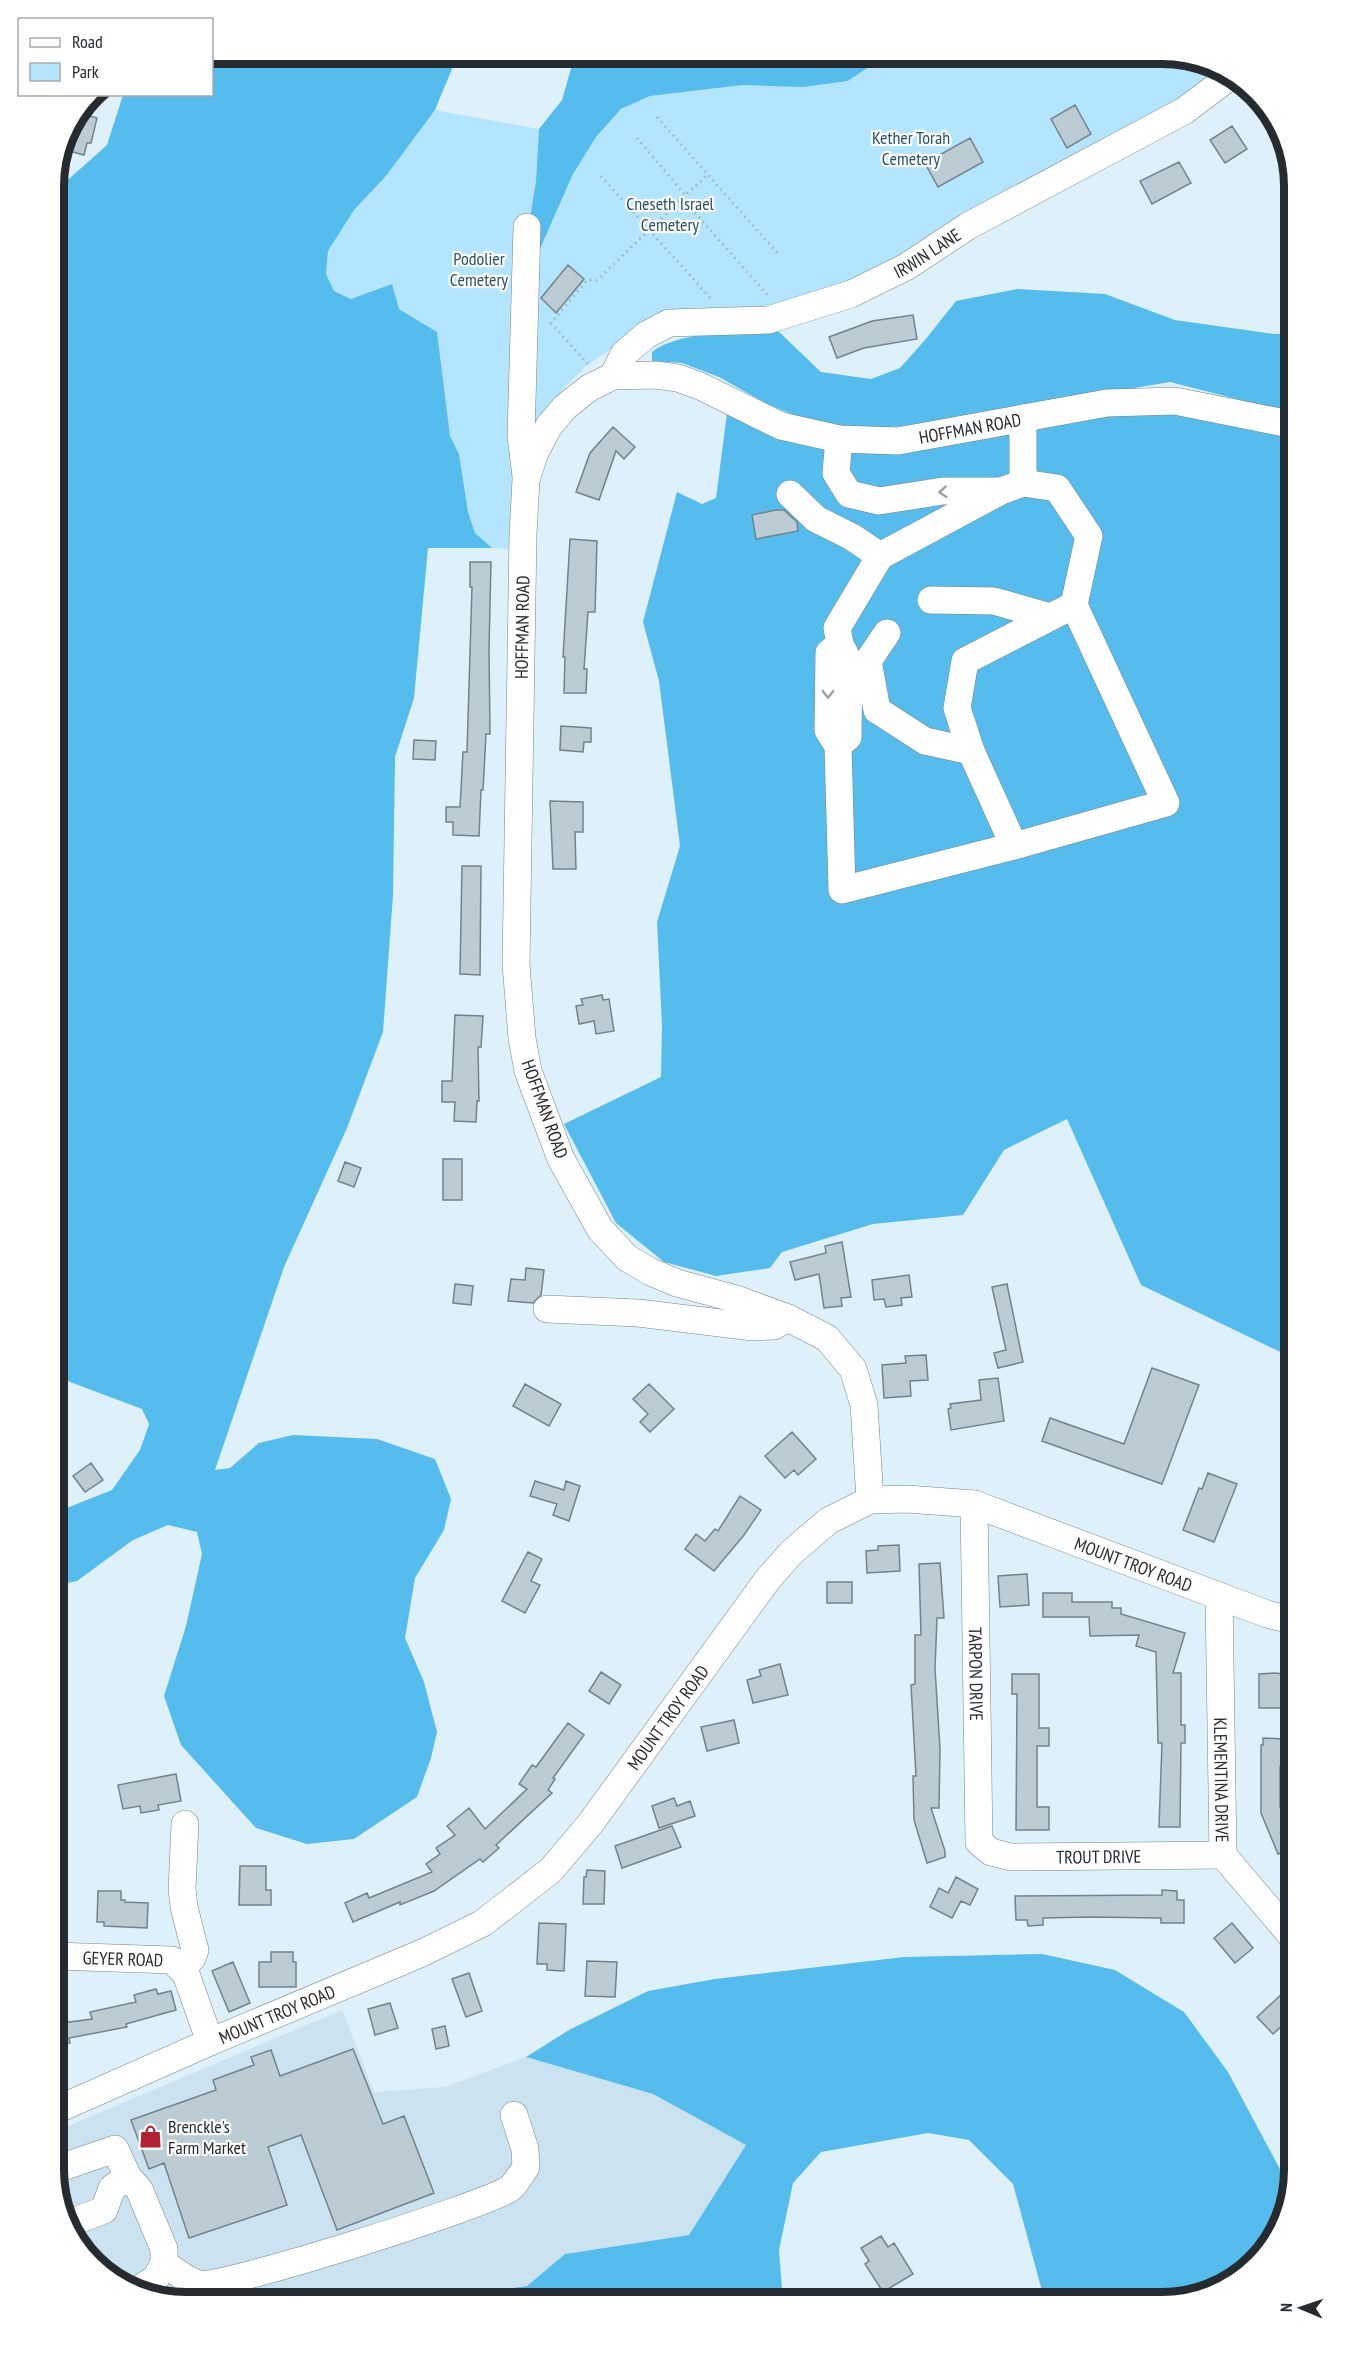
<svg xmlns="http://www.w3.org/2000/svg" width="1349" height="2356" viewBox="0 0 1349 2356" font-family="'PT Sans Narrow',sans-serif">
<rect width="100%" height="100%" fill="#def0fa"/>
<path fill="#cbe3f1" d="M342,2010L374,2092L445,2087L526,2057L653,2094L747,2145L689,2235L565,2254L527,2286L455,2297L447,2302H178L113,2280L68,2228L54,2169V2132Z"/>
<path fill="#b4e5fe" d="M212,54H293L270,64L212,66Z
M888,54H1171L1219,71L1186,97L922,246L814,299L616,345L585,367L565,387L528,435L533,250L541,248L573,174L596,137L621,109L650,96L744,85L803,87L848,81Z
M435,110L539,129L536,181L529,224L516,476L511,508V549L492,548L475,533L468,512L459,454L450,437L437,332L399,309L387,287L351,299L334,291L326,274L328,251L354,210L386,176Z"/>
<path fill="#55bded" d="M293,54H452L454,64L435,110L386,176L354,210L328,251L326,274L334,291L351,299L392,284L399,309L437,332L450,436L459,454L468,512L475,533L492,548H428L414,698L395,757L393,895L383,1032L347,1128L284,1267L215,1470L230,1468L259,1443L293,1435L377,1439L435,1459L451,1499L444,1530L415,1578L405,1638L424,1682L437,1732L431,1758L417,1797L354,1839L307,1844L256,1828L181,1745L164,1696L186,1626L202,1554L197,1532L168,1525L133,1540L77,1581L54,1586V1513L112,1490L140,1450L149,1424L142,1409L70,1382L54,1369V188L61,186L107,145L123,95L212,94V66L270,64Z
M569,54H888L848,81L803,87L743,85L650,96L621,109L596,137L573,174L540,249L533,250L529,224L536,181L539,129L562,100L572,65Z
M1017,289L1105,294L1175,320L1274,334H1295V414L1170,382L933,422L877,429L818,425L767,404L719,377L682,363L652,361V352C680,330 742,333 777,330L821,372L871,379L900,368L925,340L956,301Z
M1107,403L1295,425V1359L1141,1285L1067,1119L1004,1150L963,1215L873,1224L782,1252L770,1268L716,1276L664,1262L616,1223L564,1124L661,1077L662,1025L657,922L680,846L659,681L643,622L677,492L702,504L716,498L727,413L840,439Z
M1042,1954L1115,1970L1184,2012L1228,2072L1290,2188L1273,2243L1221,2288L1162,2302H1045L1013,2184L969,2140L928,2133L821,2152L793,2183L779,2250L783,2302H447L454,2297L527,2286L565,2254L689,2235L746,2145L653,2094L526,2057L569,2030L648,1991L715,1979L904,1957Z"/>
<path fill="#bbccd5" stroke="#73838c" stroke-width="1.5" d="M1075,105L1091,134L1067,148L1051,119Z
M79,113L97,118L91,143H87L84,155L69,151Z
M1232,126L1247,149L1225,163L1210,140Z
M970,138L983,162L938,187L925,163Z
M1179,162L1191,183L1152,204L1140,181Z
M568,265L584,279L556,313L541,298Z
M913,315L917,339L864,348L837,358L829,337L872,321Z
M613,427L635,447L624,459L616,451L599,500L576,492L590,453Z
M776,510H784L797,522L798,531L756,539L752,515Z
M570,539L597,541L595,612H588L584,669H587L586,693H564L565,657H563Z
M470,562H491L489,649L490,734H486L483,790H481L479,836L453,835V822H446V807H460L463,752H467L472,587H470Z
M561,726L591,728V742H584L583,752L560,750Z
M414,740L436,741L435,760L413,759Z
M550,801L583,802V832H575L576,869H553Z
M462,866H481L480,975L460,974Z
M602,995L603,1000L609,999L614,1031L596,1034L594,1021L579,1024L576,1006L583,1005L581,999Z
M455,1015L483,1016L481,1047H478L479,1101H477L476,1122L454,1121L455,1102H442V1081H452Z
M443,1159H462V1200H443Z
M345,1162L361,1168L354,1187L338,1181Z
M842,1242L851,1297L841,1298L842,1306L824,1308L819,1274L795,1280L790,1262L826,1253L825,1246Z
M526,1268L544,1270L541,1295L533,1303L508,1301L511,1279L525,1280Z
M909,1275L912,1297L901,1298L902,1305L886,1307L884,1299L874,1300L872,1280Z
M455,1284L473,1286L471,1305L453,1303Z
M1007,1284L1023,1362L998,1368L994,1353L1006,1350L992,1287Z
M926,1355L928,1380L910,1381L911,1396L884,1398L882,1365L906,1363L905,1356Z
M1152,1368L1199,1385L1162,1484L1042,1441L1050,1418L1124,1444Z
M998,1378L1004,1421L951,1430L948,1409L951,1408L950,1404L981,1400L979,1380Z
M525,1384L561,1404L549,1426L513,1406Z
M649,1384L674,1409L650,1432L640,1422L648,1414L633,1399Z
M792,1432L816,1459L798,1475L794,1470L785,1478L765,1456Z
M91,1463L103,1480L85,1492L73,1476Z
M1208,1473L1237,1484L1214,1542L1183,1530L1199,1488L1202,1489Z
M535,1481L564,1490L566,1481L580,1486L569,1521L553,1515L557,1504L530,1496Z
M740,1496L761,1510L744,1535L714,1571L685,1549L696,1534L705,1541L715,1529L718,1531Z
M899,1545L900,1571L867,1573L866,1551L878,1550V1546Z
M528,1552L542,1559L531,1581L540,1585L525,1613L502,1601Z
M940,1563L944,1618H937L935,1668L940,1749L939,1808H931L945,1851V1857L927,1863L914,1820L913,1776H916L911,1685L915,1684V1635H921L919,1564Z
M1027,1574L1029,1605L1000,1607L998,1576Z
M827,1582H852V1603H827Z
M1043,1593H1072V1602H1112V1608H1121V1614L1185,1633L1173,1673H1181V1725H1185V1743H1181L1180,1827H1159L1162,1743H1158L1156,1652L1136,1646L1139,1635L1090,1636L1089,1617H1043Z
M780,1664L788,1695L753,1703L747,1680L761,1676L759,1670Z
M601,1672L621,1685L609,1704L589,1691Z
M1275,1673L1283,1674V1708H1259V1674Z
M1012,1674H1039V1728H1049V1746H1037V1807H1049V1830H1016L1017,1694H1012Z
M734,1720L739,1743L707,1751L701,1727Z
M568,1723L584,1735L553,1778L555,1779L548,1790L552,1793L496,1845L499,1848L483,1862L480,1859L434,1891L400,1905V1902L353,1922L345,1903L367,1893L369,1898L432,1872L426,1864L440,1854L436,1848L455,1835L447,1826L469,1808L485,1829L527,1789L519,1784L532,1765L536,1767Z
M1263,1738L1284,1739L1283,1767H1280V1807L1295,1847L1278,1854L1261,1813V1745H1263Z
M176,1774L181,1801L158,1805L159,1810L141,1813L140,1806L123,1809L118,1785Z
M674,1798L677,1806L690,1801L695,1816L659,1828L652,1806Z
M672,1826L681,1847L622,1868L615,1846Z
M240,1866H266V1890H271V1905H239Z
M587,1870L605,1871L604,1904H583L584,1877H586Z
M956,1877L978,1889L970,1905L961,1901L952,1918L930,1907L939,1888L948,1893Z
M1162,1890L1177,1891V1900H1184V1923H1161V1918L1090,1917L1043,1918V1925L1028,1926L1027,1920H1016L1015,1896L1162,1895Z
M98,1891H121V1900H125V1902L148,1903L147,1928L104,1926V1922H97Z
M539,1923L566,1924L564,1971L547,1970V1964H537Z
M1232,1923L1253,1948L1235,1963L1214,1938Z
M271,1952H293V1962H296V1987H259V1962H271Z
M587,1961L617,1962L615,1997L585,1996Z
M233,1962L250,2003L229,2012L212,1971Z
M469,1973L482,2011L466,2017L452,1979Z
M156,1989L158,1994L171,1991L176,2010L126,2024L127,2027L69,2038L70,2043L54,2046V2024L92,2019L90,2012L136,2002L134,1995Z
M1285,1991L1295,2001V2014L1273,2034L1257,2017Z
M390,2003L398,2028L375,2035L368,2009Z
M445,2026L449,2046L436,2049L432,2029Z
M353,2049L383,2124L404,2116L434,2193L337,2230L301,2135L268,2147L287,2205L189,2238L164,2163L149,2169L131,2120L216,2090L213,2080L254,2065L251,2057L271,2050L280,2076Z
M881,2236L888,2247L894,2243L913,2274L883,2292L865,2264L869,2261L861,2248Z"/>
<g fill="none" stroke-linecap="round" stroke-linejoin="round">
<defs>
<g id="minor">
<path id="s1" d="M613,376L624,354L646,335L669,323L768,320L851,294L906,267L968,226L1184,111L1232,75"/>
<path d="M839,439L836,473L849,494L879,501L943,491H997"/>
<path d="M526,476L521,436L527,227"/>
<path d="M1023,483L1057,488L1089,536L1074,605"/>
<path d="M790,494L816,519L852,537L880,556"/>
<path d="M931,600L994,601L1050,617"/>
<path d="M887,633L868,661L877,710L925,741L971,751"/>
<path d="M840,644L829,653L828,730L838,746L842,890L1014,846L1166,803L1074,605L965,661L957,708L971,751L1014,846"/>
<path d="M838,746L848,737L849,662L840,644L837,628L880,556L1001,491L1023,483V418"/>
<path d="M547,1309L638,1313L753,1327L774,1326L788,1318"/>
<path id="s2" d="M870,1500L864,1405L853,1369L827,1338L788,1318L736,1299L677,1283L651,1272L627,1258L600,1229L561,1159L528,1071L522,1038L516,964L523,534L526,480L535,452L549,426L565,407L589,388L613,376L655,375L678,378L700,386L781,426L839,439L898,441L1107,403L1175,401L1295,425"/>
<path id="s3" d="M974,1504L979,1842L991,1852L1011,1857L1223,1855"/>
<path id="s4" d="M1219,1596L1223,1855L1295,1940"/>
<path id="s5" d="M54,1956L172,1960L186,1974L210,2042"/>
<path d="M183,1969L192,1958L195,1950L184,1907L182,1889L185,1824"/>
<path id="s6" d="M54,2111L210,2042L422,1953L483,1923L551,1870L590,1824L768,1579L791,1553L828,1521L870,1500L907,1499L974,1504L1267,1614L1295,1621"/>
<path d="M54,2170L115,2149L128,2177L139,2189L164,2249V2263L156,2278L139,2289"/>
<path d="M67,2224L104,2210L112,2188L128,2177"/>
<path d="M164,2263C174,2270 188,2282 200,2284C225,2288 483,2206 509,2189C516,2184 521,2174 526,2167L525,2149L514,2115"/>
</g>
</defs>
<use href="#minor" stroke="#75858d" stroke-width="28"/>
<path stroke="#a5b3bb" stroke-width="3" stroke-dasharray="1.5 4.5" stroke-linecap="butt" d="M657,117L779,255
M637,138L686,196
M601,176L712,300
M683,199L769,297
M588,364L551,323L587,280H597L708,174"/>
<use href="#minor" stroke="#fff" stroke-width="27"/>
</g>
<defs><path id="oneway-chevron" d="M-2-3.5L2.5 0L-2 3.5" fill="none" stroke-width="1.6" stroke-linecap="round" stroke-linejoin="round" transform="scale(1.5)"/></defs>
<g stroke="#9da0a1">
<use href="#oneway-chevron" transform="translate(943 492) rotate(175)"/>
<use href="#oneway-chevron" transform="translate(828 694) rotate(91)"/>
</g>
<defs>
<symbol id="shop-bare" viewBox="-9 -9 18 18"><path d="M-5-2.5h2.3a2.7 3.5 0 0 1 5.4 0H5L5.5 6h-11ZM-1.5-2.5h3a1.5 2.3 0 0 0-3 0Z" fill="#b32032" stroke="#fff" stroke-width="2.5" paint-order="stroke"/></symbol>
</defs>
<g fill-rule="evenodd">
<use href="#shop-bare" x="134" y="2120" width="33" height="33"/>
</g>
<g text-anchor="middle" dominant-baseline="central" stroke-width="4.5" stroke-linejoin="round" paint-order="stroke">
<g font-size="18" fill="#275367" stroke="#fff">
<text x="911" y="137">Kether Torah<tspan x="911" dy="21">Cemetery</tspan></text>
<text x="670" y="203">Cneseth Israel<tspan x="670" dy="21">Cemetery</tspan></text>
<text x="479" y="258">Podolier<tspan x="479" dy="21">Cemetery</tspan></text>
</g>
<g font-size="18" fill="#252b2f" stroke="#fff">
<text stroke="none"><textPath href="#s1" startOffset="352">IRWIN LANE</textPath></text>
<text stroke="none"><textPath href="#s2" startOffset="1707">HOFFMAN ROAD</textPath></text>
<text stroke="none"><textPath href="#s2" startOffset="1048">HOFFMAN ROAD</textPath></text>
<text transform="translate(545 1109) rotate(70)">HOFFMAN ROAD</text>
<text stroke="none"><textPath href="#s6" startOffset="1323">MOUNT TROY ROAD</textPath></text>
<text stroke="none"><textPath href="#s3" startOffset="170">TARPON DRIVE</textPath></text>
<text stroke="none"><textPath href="#s6" startOffset="747">MOUNT TROY ROAD</textPath></text>
<text stroke="none"><textPath href="#s4" startOffset="184">KLEMENTINA DRIVE</textPath></text>
<text stroke="none"><textPath href="#s3" startOffset="462">TROUT DRIVE</textPath></text>
<text stroke="none"><textPath href="#s5" startOffset="69">GEYER ROAD</textPath></text>
<text stroke="none"><textPath href="#s6" startOffset="243">MOUNT TROY ROAD</textPath></text>
</g>
<g font-size="18" fill="#252b2f" stroke="#fff" text-anchor="start">
<text x="168" y="2126">Brenckle's<tspan x="168" dy="21">Farm Market</tspan></text>
</g>
</g>
<path d="M0 0H1349V2356H0ZM186 64H1162A122 122 0 0 1 1284 186V2170A122 122 0 0 1 1162 2292H186A122 122 0 0 1 64 2170V186A122 122 0 0 1 186 64Z" fill="#fff" fill-rule="evenodd"/>
<path fill="none" stroke="#252b2f" stroke-width="8" d="M186 64H1162A122 122 0 0 1 1284 186V2170A122 122 0 0 1 1162 2292H186A122 122 0 0 1 64 2170V186A122 122 0 0 1 186 64Z"/>
<rect x="18" y="18" width="195" height="78" fill="#ffffff" stroke="#a8aaac" stroke-width="1.5"/>
<rect x="30" y="38" width="30" height="9" fill="#ffffff" stroke="#a8aaac" stroke-width="1.5"/>
<text x="72" y="48" font-size="18" fill="#252b2f">Road</text>
<rect x="30" y="63" width="30" height="18" fill="#b4e5fe" stroke="#a8aaac" stroke-width="1.5"/>
<text x="72" y="78" font-size="18" fill="#252b2f">Park</text>
<g transform="translate(1301 2308) rotate(272)" stroke="#ffffff" stroke-width="4.5" paint-order="stroke">
<path d="M0-4.5L10 22L0 15L-10 22Z" fill="#252b2f"/>
<text y="-9" font-size="16" font-weight="bold" text-anchor="middle" fill="#252b2f">N</text>
</g>
</svg>
